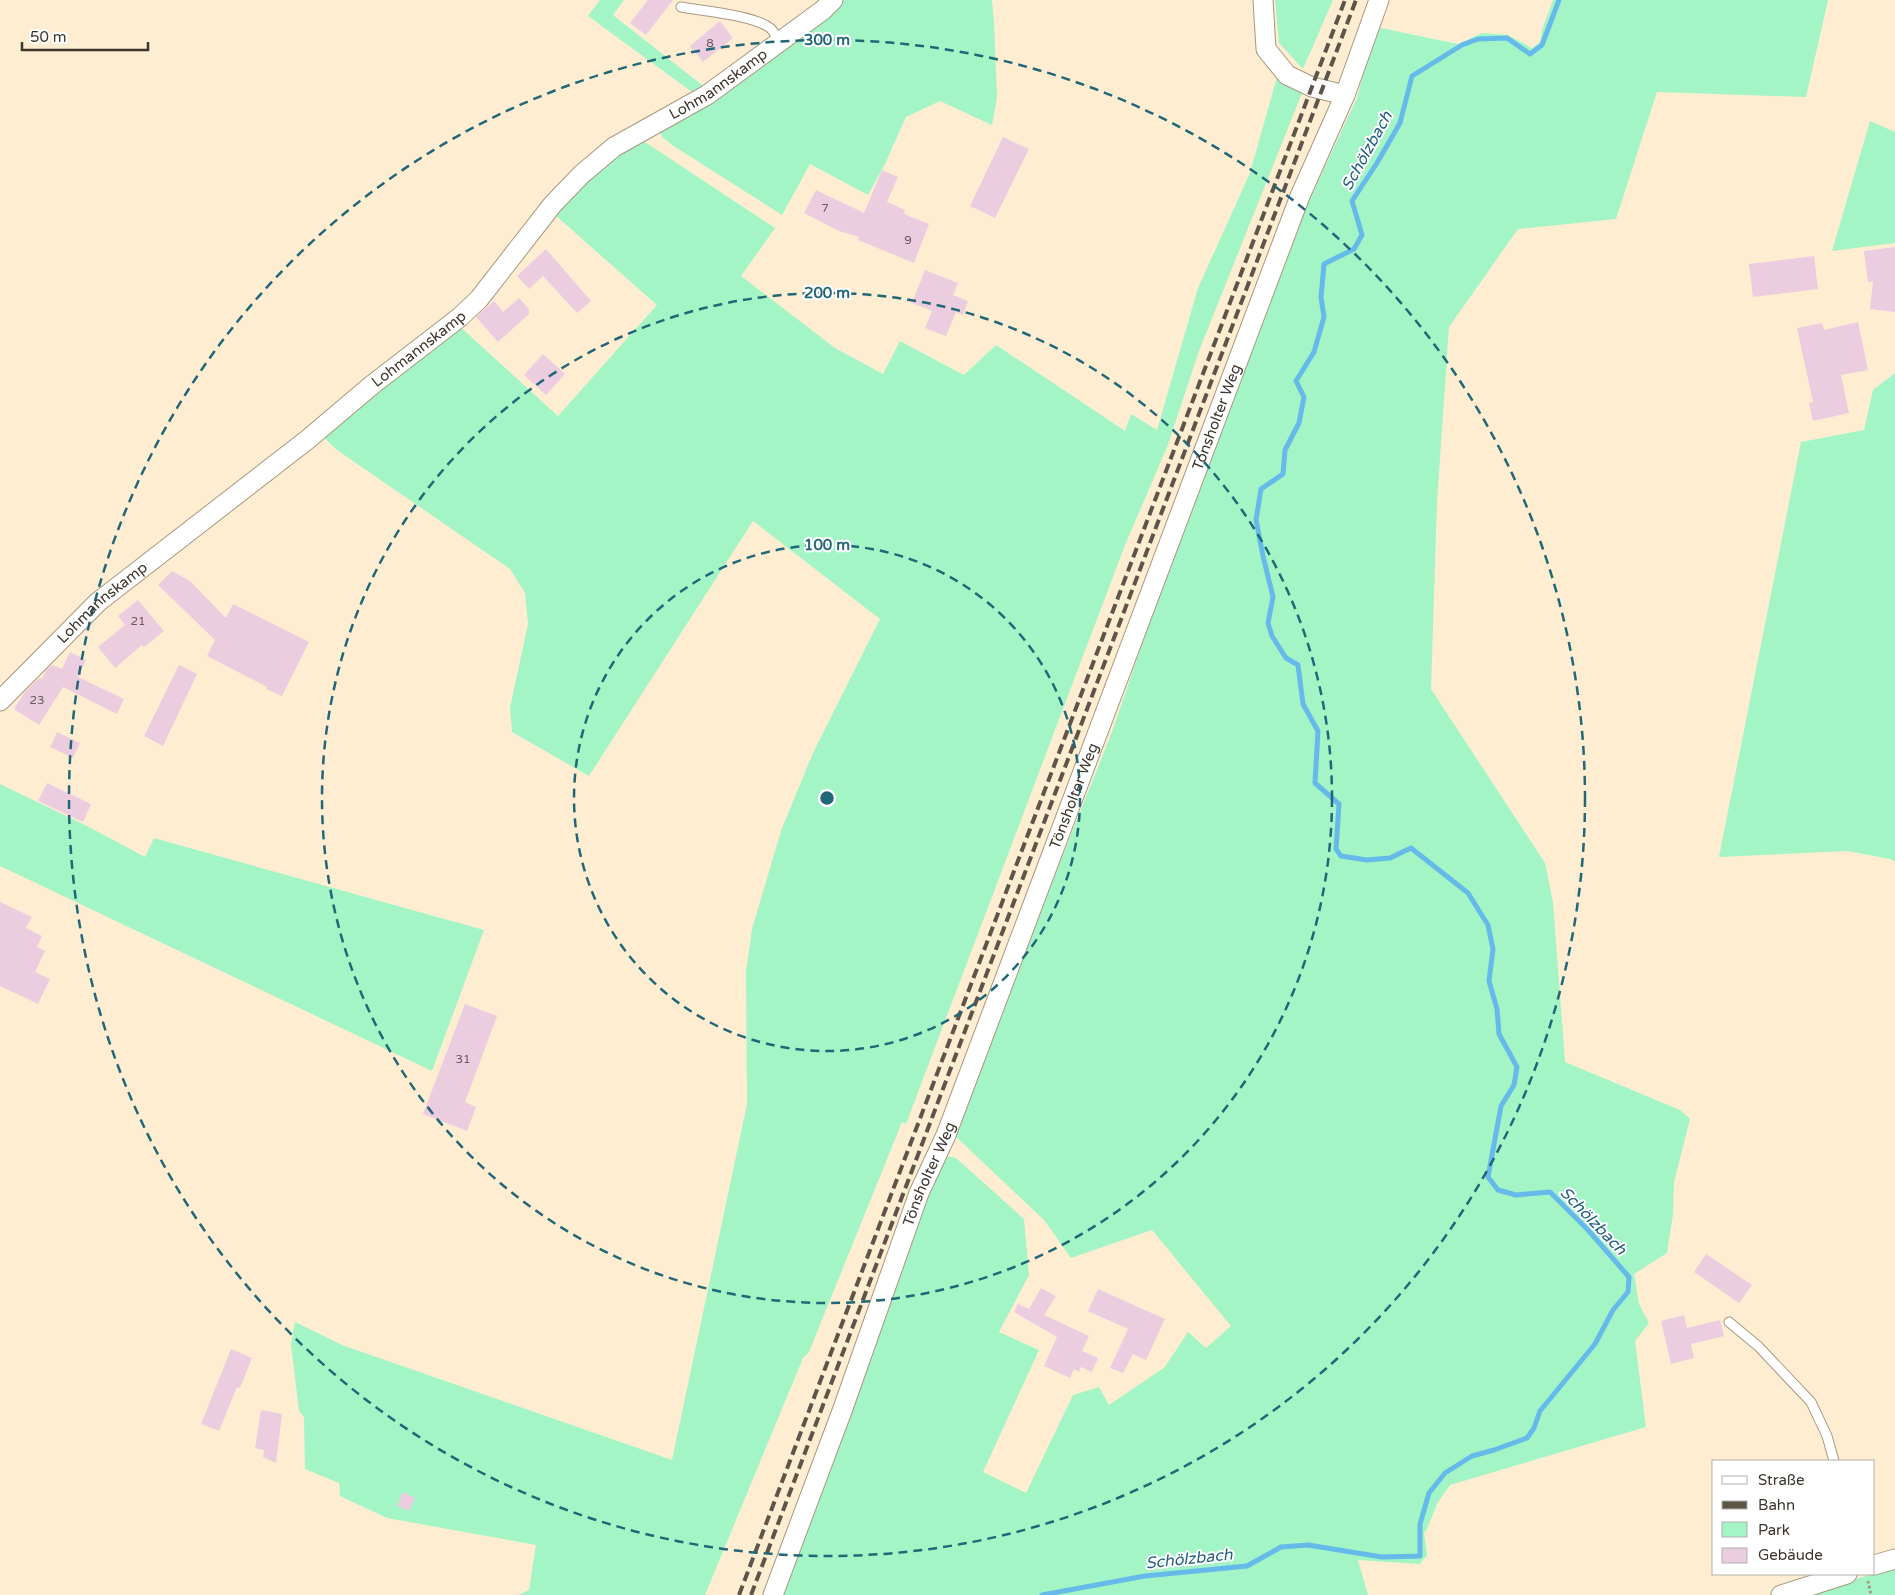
<svg xmlns="http://www.w3.org/2000/svg" width="1895" height="1595" viewBox="0 0 1895 1595" font-family="'Varela Round',sans-serif">
<rect width="100%" height="100%" fill="#ffedd2"/>
<path fill="#a3f5c6" d="M600,0H624L613,15L707,89L696,95L588,16Z
M840,0H992L994,22L997,97L992,125L940,101L906,117L884,166L868,195L810,164L782,215L672,145L662,137L660,131Z
M1275,0H1333L1303,69L1279,43Z
M1553,0H1828L1806,97L1657,92L1616,219L1518,229L1449,327L1437,502L1431,689L1545,863L1553,902L1565,1062L1680,1110L1690,1119L1674,1182L1673,1214L1667,1253L1634,1274L1639,1304L1649,1323L1635,1341L1646,1427L1450,1485L1438,1502L1426,1531L1424,1532L1427,1555L1420,1564L1358,1560L1368,1595H781L942,1155L956,1158L1024,1219L1029,1275L999,1332L1039,1350L983,1472L1026,1493L1073,1395L1099,1387L1109,1405L1165,1367L1188,1332L1206,1348L1231,1326L1152,1230L1071,1258L1044,1220L952,1133L1112,732L1156,603L1282,259L1357,98L1376,27L1458,44L1482,33L1508,35L1532,48L1540,42L1542,30Z
M1277,77L1302,93L1199,351L1168,445L1125,545L906,1124L902,1122L809,1352L803,1358L705,1595H519L529,1590L536,1545L387,1518L340,1496L339,1483L305,1469L304,1417L299,1411L291,1344L295,1322L342,1345L672,1460L747,1104L746,971L752,929L781,831L812,755L880,619L753,521L589,776L512,732L510,708L528,624L525,593L510,569L337,450L321,435L458,325L558,416L657,305L555,215L587,177L625,149L645,142L775,228L741,276L835,348L883,374L900,341L964,375L996,345L1125,431L1131,414L1157,430L1198,288L1250,173Z
M1870,121L1895,132V243L1832,251Z
M1895,373V862L1890,859L1847,851L1719,857L1801,442L1864,430L1873,390Z
M0,784L89,827L145,857L154,838L484,930L432,1071L0,866Z
M1895,1567V1595H1805Z"/>
<g fill="none" stroke-linecap="round" stroke-linejoin="round">
<path stroke="#66baea" stroke-width="5" d="M1042,1595L1145,1576L1247,1566L1281,1547L1308,1545L1382,1557L1420,1556V1524L1429,1493L1445,1473L1472,1456L1494,1450L1527,1438L1534,1428L1540,1411L1595,1344L1613,1310L1628,1292L1629,1277L1588,1230L1550,1192L1516,1195L1498,1190L1488,1177L1501,1106L1514,1085L1517,1067L1499,1034L1497,1009L1489,981L1493,949L1488,925L1468,893L1411,848L1390,858L1367,860L1341,856L1336,849L1339,804L1315,783L1318,731L1303,704L1298,665L1286,658L1272,636L1268,623L1273,597L1263,556L1256,520L1261,489L1283,474L1285,450L1299,423L1304,397L1296,381L1314,352L1324,317L1321,297L1324,264L1354,249L1362,235L1352,201L1377,163L1400,123L1412,76L1462,45L1478,39L1507,38L1530,54L1542,45L1559,0"/>
</g>
<path fill="#ebcddf" d="M648,0H673L646,35L630,23Z
M720,21L733,38L703,62L690,46Z
M1003,137L1029,149L995,218L970,206Z
M882,170L898,177L887,202L905,210L904,214L929,224L914,263L858,240L859,237L839,231L804,213L816,190L864,213Z
M1895,247V312L1870,309L1873,281L1868,282L1864,251Z
M546,249L591,301L577,313L543,276L529,289L517,276Z
M1814,256L1818,289L1753,297L1749,264Z
M925,270L958,283L953,295L968,301L963,315L956,312L946,336L925,328L932,311L912,303Z
M519,298L529,309V314L498,342L476,317L494,301L503,312Z
M1858,322L1868,370L1841,375L1849,413L1813,421L1809,403L1813,402L1797,328L1822,323L1824,330Z
M543,354L565,374L546,395L524,375Z
M172,571L190,581L226,618L233,604L309,642L282,696L266,689L267,687L207,656L215,640L158,585Z
M138,600L164,631L144,647L142,645L115,668L98,647L125,625L118,616Z
M70,652L86,660L78,677L124,699L117,714L63,687L39,725L14,709L25,692L39,678L42,679L46,670L52,665L62,669Z
M179,665L197,674L163,746L144,736Z
M57,732L80,743L73,758L50,747Z
M47,783L91,804L83,822L38,801Z
M0,902L32,917L26,928L42,936L37,947L45,951L35,972L50,979L38,1004L0,986Z
M465,1004L497,1016L465,1102L476,1107L467,1131L423,1114Z
M1706,1254L1752,1285L1739,1303L1694,1272Z
M1041,1288L1056,1296L1044,1315L1089,1336L1082,1351L1098,1358L1092,1372L1081,1367L1079,1372L1074,1369L1070,1378L1044,1366L1057,1337L1014,1312L1018,1304L1029,1309Z
M1098,1289L1165,1319L1146,1360L1133,1354L1123,1373L1110,1368L1128,1329L1088,1311Z
M1684,1315L1687,1328L1720,1320L1724,1336L1691,1344L1694,1358L1671,1364L1661,1321Z
M231,1349L252,1358L240,1388L237,1387L219,1431L201,1424Z
M261,1410L282,1414L276,1463L263,1457L264,1450L255,1448Z
M403,1492L415,1498L409,1511L397,1506Z"/>
<g fill="none" stroke-linecap="round" stroke-linejoin="round">
<defs>
<path id="service" d="M681,7C702,11 754,15 770,28C774,31 776,37 779,41
M1729,1322L1758,1346L1811,1402L1827,1436L1834,1461"/>
<g id="minor">
<path d="M1263,0L1266,49L1287,75L1312,87L1345,95"/>
<path id="s1" d="M0,701L98,602L307,440L372,385L460,317L479,299L553,204L582,174L614,147L707,95L823,10L833,0"/>
<path d="M1874,1565L1895,1559"/>
<path id="s2" d="M773,1595L842,1411L919,1193L946,1135L1300,196L1345,95L1379,0"/>
<path d="M1781,1595L1847,1574"/>
</g>
</defs>
<use href="#service" stroke="#a8987e" stroke-width="11"/>
<use href="#minor" stroke="#a8987e" stroke-width="21"/>
<path stroke="#a49784" stroke-width="3" stroke-dasharray="2.5 2.5" stroke-linecap="butt" d="M1868,1581L1871,1595"/>
<use href="#service" stroke="#fff" stroke-width="9"/>
<use href="#minor" stroke="#fff" stroke-width="19"/>
<path stroke="#5e5548" stroke-width="4" stroke-dasharray="10 5" stroke-linecap="butt" d="M739,1595L1345,0
M751,1595L1356,0"/>
</g>
<g fill="none" stroke="#216777" stroke-width="2.5" stroke-dasharray="9 6">
<circle cx="827" cy="798" r="253"/>
<circle cx="827" cy="798" r="505"/>
<circle cx="827" cy="798" r="758"/>
</g>
<g text-anchor="middle" dominant-baseline="central" stroke-width="4" stroke-linejoin="round" paint-order="stroke">
<g font-size="12" fill="#685c59">
<text x="710" y="43">8</text>
<text x="825" y="208">7</text>
<text x="908" y="240">9</text>
<text x="138" y="621">21</text>
<text x="37" y="700">23</text>
<text x="463" y="1059">31</text>
</g>
<g font-size="15" fill="#3d362c" stroke="#fff">
<text stroke="none"><textPath href="#s1" startOffset="952">Lohmannskamp</textPath></text>
<text stroke="none"><textPath href="#s1" startOffset="548">Lohmannskamp</textPath></text>
<text stroke="none"><textPath href="#s2" startOffset="1259">Tönsholter Weg</textPath></text>
<text stroke="none"><textPath href="#s1" startOffset="142">Lohmannskamp</textPath></text>
<text stroke="none"><textPath href="#s2" startOffset="854">Tönsholter Weg</textPath></text>
<text stroke="none"><textPath href="#s2" startOffset="449">Tönsholter Weg</textPath></text>
</g>
<g font-size="16" font-style="italic" fill="#1f5e7f" stroke="#fff">
<text transform="translate(1367 151) rotate(-61)">Schölzbach</text>
<text transform="translate(1593 1221) rotate(46)">Schölzbach</text>
<text transform="translate(1189 1559) rotate(-6)">Schölzbach</text>
</g>
</g>
<circle cx="827" cy="798" r="8" fill="#216777" stroke="#fff" stroke-width="2.5"/>
<g font-size="15" text-anchor="middle" font-weight="bold" fill="#216777" stroke="#fff" stroke-width="4" stroke-linejoin="round" paint-order="stroke">
<text x="827" y="45">300 m</text>
<text x="827" y="298">200 m</text>
<text x="827" y="550">100 m</text>
</g>
<rect x="1712" y="1460" width="162" height="115" fill="#ffffff" stroke="#b1afab"/>
<rect x="1722" y="1476" width="25" height="8" fill="#ffffff" stroke="#b1afab"/>
<text x="1758" y="1485" font-size="15" fill="#3d362c">Straße</text>
<rect x="1722" y="1501" width="25" height="8" fill="#5e5548" stroke="#b1afab"/>
<text x="1758" y="1510" font-size="15" fill="#3d362c">Bahn</text>
<rect x="1722" y="1522" width="25" height="15" fill="#a3f5c6" stroke="#b1afab"/>
<text x="1758" y="1535" font-size="15" fill="#3d362c">Park</text>
<rect x="1722" y="1548" width="25" height="15" fill="#ebcddf" stroke="#b1afab"/>
<text x="1758" y="1560" font-size="15" fill="#3d362c">Gebäude</text>
<path d="M22 42v8h126v-8" fill="none" stroke="#3d362c" stroke-width="2.5"/>
<text x="30" y="42" font-size="15" fill="#3d362c" stroke="#ffffff" stroke-width="4" paint-order="stroke">50 m</text>
</svg>
